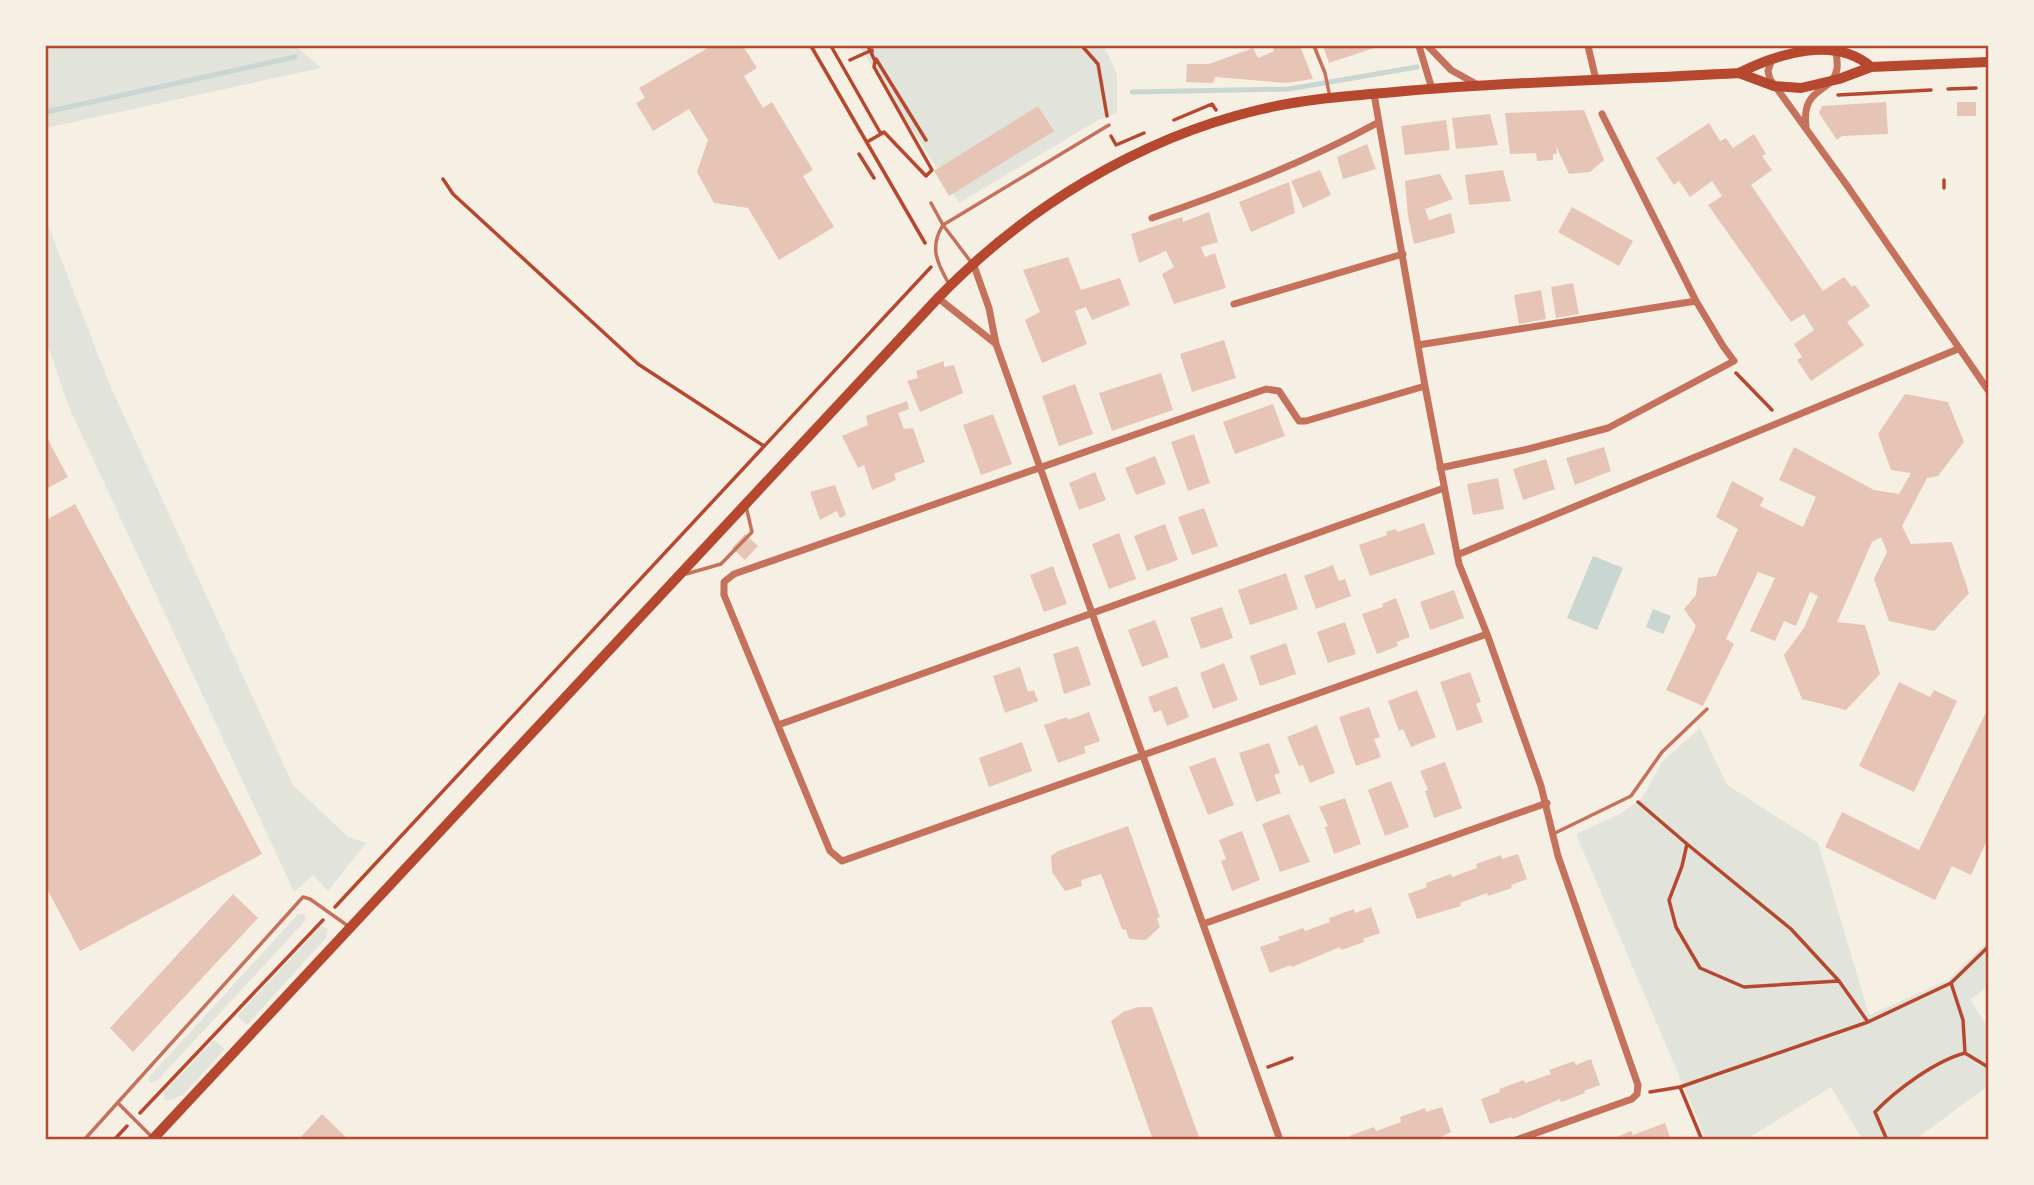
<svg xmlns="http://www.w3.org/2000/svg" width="2034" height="1185" viewBox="0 0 2034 1185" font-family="Ubuntu,sans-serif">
<rect width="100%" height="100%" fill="#f6efe4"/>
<path fill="#e2e4dc" d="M47,46H296L321,68L46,128Z
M859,46H1104L1117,74V112L1105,119H1100L959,203Z
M46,220L109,383L293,785L348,837L366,843L328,891L313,875L294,892L68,405L46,340Z
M1700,728L1727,785L1818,843L1869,1015L1948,980L1988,941V986L1970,1000L1988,1027V1086L1916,1139H1862L1831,1087L1747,1139H1706L1576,834L1620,814L1642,798L1662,762Z
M298,914H304L306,920L157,1081L150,1083L149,1077Z
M321,926L328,929L326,938L247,1025L237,1016Z
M214,1040L225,1049L183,1095L168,1101L164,1099V1092Z"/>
<path fill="#c9d6d2" d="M1593,556L1623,568L1597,630L1567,618Z
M1653,609L1671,616L1663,634L1646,627Z"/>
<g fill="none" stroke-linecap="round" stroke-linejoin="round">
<path stroke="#c9d6d2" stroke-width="5" d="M1132,92L1289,89L1417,67
M46,112L295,57"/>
</g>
<path fill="#e6c5b7" d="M711,46H743L757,68L744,76L763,108L772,102L813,170L803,176L834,227L779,260L748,208L714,203L697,172L708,140L689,109L653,131L636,103L645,98L639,88Z
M1272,46H1300L1313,79L1286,83L1215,77L1213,83L1186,82L1187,64H1209L1253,48L1258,58L1274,51Z
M1323,46H1380L1329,63Z
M1886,102L1888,134L1842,136L1837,140L1819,113L1822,106Z
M1957,102H1976V116H1957Z
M1038,106L1054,131L949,196L934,171Z
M1584,110L1604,160L1590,172L1569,174L1556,146L1557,154H1553V160L1537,161L1536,153L1510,154L1505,113Z
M1490,114L1498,145L1456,149L1452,118Z
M1446,120L1450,150L1405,155L1401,126Z
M1709,123L1720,141L1726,138L1733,148L1754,134L1766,154L1762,156L1772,170L1751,185L1823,291L1844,277L1852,287L1855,285L1870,306L1847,322L1864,345L1811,381L1797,360L1802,357L1794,344L1814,330L1804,314L1791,322L1708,205L1722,196L1712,181L1690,197L1679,181L1674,185L1656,158Z
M1367,144L1376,169L1343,179L1337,157Z
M1320,170L1331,195L1303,208L1291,181Z
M1503,170L1511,201L1469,205L1465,175Z
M1440,174L1453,199L1425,209L1429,220L1451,213L1455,233L1414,244L1408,216L1405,181Z
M1289,182L1295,213L1251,232L1239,202Z
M1572,207L1633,241L1619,266L1558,232Z
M1209,212L1218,242L1201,247L1205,257L1215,253L1226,288L1174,304L1162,274L1174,267L1166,251L1139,263L1131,234L1182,217L1183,222Z
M1068,257L1081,290L1120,278L1130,305L1092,320L1086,307L1075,311L1087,344L1042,363L1025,320L1040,312L1023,270Z
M1573,283L1579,314L1556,318L1551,287Z
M1541,290L1546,319L1519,324L1514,295Z
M1224,340L1236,378L1192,392L1180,354Z
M944,361V367L954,365L963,393L920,412L907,381L918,378L916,371Z
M1161,373L1173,410L1112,431L1099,393Z
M1075,384L1093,434L1059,446L1042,396Z
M1905,394L1948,402L1964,442L1938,476L1927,478L1902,526L1911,544L1952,542L1969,593L1934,631L1889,621L1874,579L1887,552L1881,537L1872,542L1837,622L1865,625L1880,674L1846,710L1802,699L1784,655L1804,628L1818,596L1810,592L1796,626L1784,621L1775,641L1750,631L1775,578L1758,572L1726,639L1734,644L1703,706L1666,690L1696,626L1684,609L1696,595L1698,578L1716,576L1738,529L1716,517L1732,481L1764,498L1760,506L1803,527L1816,497L1779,480L1794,447L1874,490L1899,494L1911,473L1891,470L1878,434Z
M907,401L909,409L898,413L904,429L913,428L925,462L894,474L896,480L872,490L864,465L858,468L842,436L868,425L866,416Z
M1273,404L1285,436L1235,454L1223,422Z
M993,414L1012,464L981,475L963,425Z
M1194,434L1210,483L1188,491L1171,442Z
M46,436L68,477L46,489Z
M1604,447L1611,471L1575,485L1566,458Z
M1155,456L1166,484L1136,495L1125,468Z
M1546,459L1555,489L1523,500L1513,469Z
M1095,472L1106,500L1079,510L1069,483Z
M1498,478L1504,509L1473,515L1467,484Z
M835,485L846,515L840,518L837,511L820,520L810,492Z
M75,504L262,854L80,951L46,887V520Z
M1204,508L1218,546L1192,555L1178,517Z
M1424,523L1435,554L1370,576L1359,545L1387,535L1386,532L1396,529L1397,532Z
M1165,524L1178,560L1147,571L1134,536Z
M1119,533L1136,579L1109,589L1092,544Z
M745,534L758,546L745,560L732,548Z
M1333,565L1339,581L1345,579L1351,596L1316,609L1304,576Z
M1053,566L1067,604L1044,612L1030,575Z
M1286,573L1298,609L1250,625L1238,590Z
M1454,590L1464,618L1430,630L1420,602Z
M1396,598L1410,637L1397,642L1398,646L1377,654L1362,614L1383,607L1382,604Z
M1222,607L1233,638L1201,649L1190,618Z
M1155,620L1169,657L1142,667L1128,630Z
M1345,622L1356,654L1328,663L1317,632Z
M1286,643L1296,674L1260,686L1250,656Z
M1078,646L1091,685L1064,694L1053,654Z
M1224,663L1238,700L1213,709L1200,673Z
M1020,667L1028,692L1034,690L1038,701L1005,713L993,676Z
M1470,672L1481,702L1476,704L1483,722L1457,731L1440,682Z
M1899,682L1930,697L1934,690L1957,701L1914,792L1859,766Z
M1177,686L1189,717L1167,726L1161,710L1154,713L1148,697Z
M1417,690L1436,737L1411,747L1403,729L1399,731L1388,701Z
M1369,707L1380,737L1374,739L1381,757L1356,766L1339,717Z
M1988,708V838L1971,875L1952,866L1935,900L1825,847L1842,812L1919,850Z
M1089,712L1100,741L1084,747L1086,753L1058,763L1044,725L1067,717L1068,720Z
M1317,725L1335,773L1310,783L1303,765L1299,766L1287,737Z
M1022,742L1032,771L989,787L979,758Z
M1269,743L1280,773L1274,775L1281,793L1256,802L1239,753Z
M1215,757L1234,805L1208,815L1189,767Z
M1445,762L1462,808L1434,818L1425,791L1428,790L1420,771Z
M1391,781L1409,827L1385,836L1368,790Z
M1345,798L1361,844L1334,854L1325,827L1328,826L1319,807Z
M1289,814L1310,862L1280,872L1262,824Z
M1128,826L1160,917L1157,918L1160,927L1146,940L1129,939L1126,930L1122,929L1101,874L1081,880L1082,886L1065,891L1052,872L1051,856L1058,851Z
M1242,831L1260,880L1232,891L1221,861L1226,859L1219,840Z
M1518,854L1527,879L1511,885L1512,888L1488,896L1487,893L1460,903L1461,906L1417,919L1408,894L1427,887L1426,883L1451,874L1452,877L1477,868L1476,864L1501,855L1502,859Z
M233,894L258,918L133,1052L110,1028Z
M1371,907L1380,933L1363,939L1364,942L1341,950L1340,947L1292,967L1291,965L1270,973L1260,947L1280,940L1278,937L1303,928L1305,931L1330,922L1329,918L1354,909L1355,913Z
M1138,1007H1152L1200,1140H1153L1111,1021L1123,1012Z
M1591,1059L1600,1085L1584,1091L1585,1093L1561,1102L1560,1099L1513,1119L1511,1117L1490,1124L1481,1099L1500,1092L1499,1089L1524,1080L1525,1083L1551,1074L1549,1070L1574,1061L1576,1065Z
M1442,1107L1451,1132L1435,1140H1351L1349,1136L1374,1127L1376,1131L1401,1122L1400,1117L1425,1108L1426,1112Z
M322,1114L349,1140H298Z
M1665,1123L1671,1140H1610L1631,1131L1633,1135Z"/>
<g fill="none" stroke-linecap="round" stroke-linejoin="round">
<path stroke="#b5482f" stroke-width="3.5" d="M811,46L925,243
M831,46L881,134L867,142
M868,46L875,61L874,67L932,170L926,176L884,132L881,134
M1082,46L1098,64L1107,116
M876,59L926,140
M850,60L872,50V52
M1948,89L1976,88
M1838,95L1931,90
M1174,120L1212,104L1216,110
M1111,136L1116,145L1144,133
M859,154L874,178
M443,179L453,194L638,364L764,446
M1944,180V188
M1736,373L1772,410
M1638,802L1687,844L1791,929L1839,981L1868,1022
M1687,844L1682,866L1669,900L1676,927L1700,968L1744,987L1839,981
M335,907L931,267
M1965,1053L1988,1067
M1268,1067L1292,1058
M1680,1087L1702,1140
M1650,1092L1680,1087L1868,1022L1951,983L1988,947
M140,1113L323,920
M114,1140L127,1126
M1887,1140L1875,1112C1896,1090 1935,1061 1965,1053L1963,1020L1951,983"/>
<path stroke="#c5725c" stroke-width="3.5" d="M1314,46L1325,73L1330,97
M931,203L943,225L1109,125
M949,284C937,263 929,247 943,225L971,262
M686,574L721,564L752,532L746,506
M1553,834L1631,796L1662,752L1707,709
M118,1103L151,1136
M84,1140L303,897L310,899L348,926"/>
<path stroke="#c5725c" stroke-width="7" d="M1419,46L1432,89
M1428,46L1451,70L1478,85
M1588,46L1596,80
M1772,59L1768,71L1770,79L1848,187L1988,390
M1374,94L1425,386L1459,564L1487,634L1541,786L1558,856L1638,1085L1637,1094L1632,1099L1516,1140
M1806,127C1801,85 1832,95 1837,69C1838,62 1836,53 1835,46
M1152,218C1231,191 1306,162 1379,122
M973,263L989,308L996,344L1280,1140
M938,298L996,344
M1234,304L1403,254
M1418,345L1696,301
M1425,386L1306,421H1299L1279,391L1266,389L734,574L724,582V595L820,827L830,851L842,861L1487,634
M1440,468L1524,450L1608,428L1734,361L1723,346L1696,301L1602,114
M1457,555L1958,349
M778,725L1444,488
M1203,924L1547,803"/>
<path stroke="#b5482f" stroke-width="10" d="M1739,73L1774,86L1801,88L1839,79L1871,67L1988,62
M152,1140L938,298C1024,209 1137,139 1258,110C1303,99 1349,96 1395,92C1510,81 1624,80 1739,73C1777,54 1835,35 1871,67"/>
</g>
<rect width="2034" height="1185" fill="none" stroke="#f6efe4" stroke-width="94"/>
<rect x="47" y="47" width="1940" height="1091" fill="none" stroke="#b5482f" stroke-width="2.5"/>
</svg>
